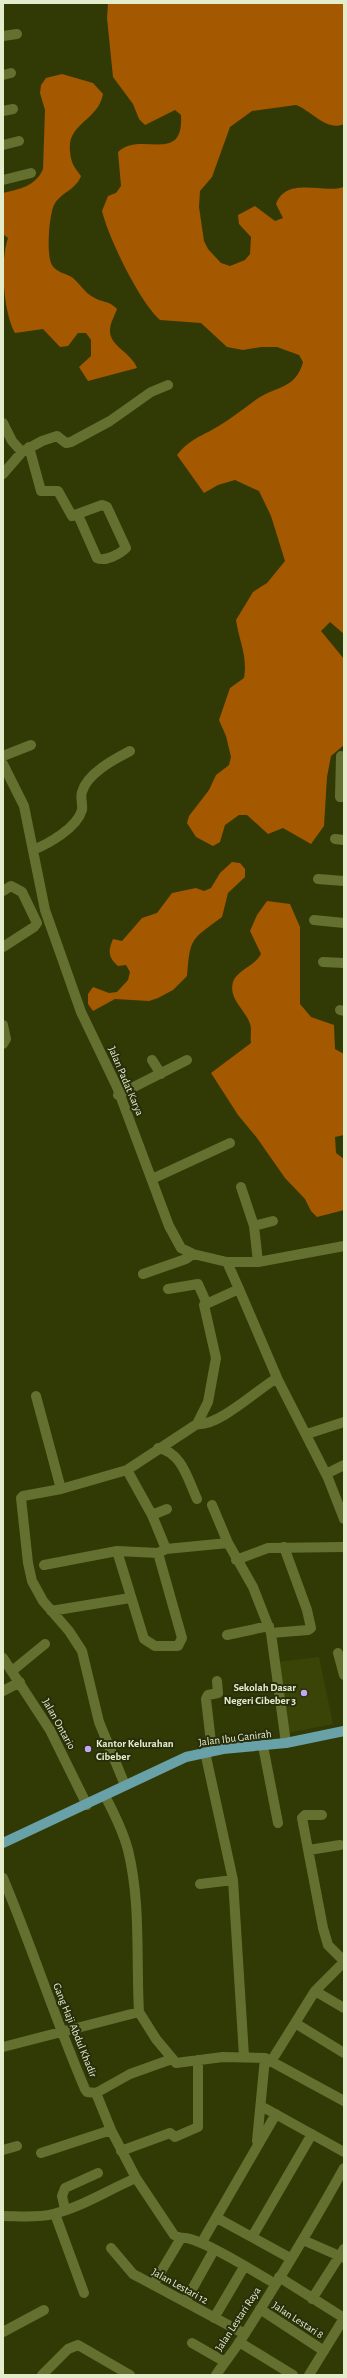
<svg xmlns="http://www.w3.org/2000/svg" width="347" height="2378" viewBox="0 0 347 2378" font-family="'Alegreya Sans',sans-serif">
<rect width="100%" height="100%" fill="#313a04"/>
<path fill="#3b4407" d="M319,1657L333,1724L288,1733L278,1662Z"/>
<path fill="#a45800" d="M108,3H344V124C327,132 312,111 296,105L252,111L230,127L212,177L200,191L199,207L204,241L208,249L221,263L230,266L245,260L250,254L251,237L239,224L238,215L255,206L275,221L283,218L276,204C287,176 322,194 344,187V634L330,622L321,631L344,659V745L331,756L327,777L324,826L311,844L283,828L268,834L247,815H239L225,825L220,842L213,846L196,837L187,823L189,816L209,790L216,775L229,765L231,757L226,736L219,720L230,688L244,678C248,657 239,641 236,620L253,592L267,583L285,561L271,516L259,491L235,480L218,485L204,493L177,455C190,439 200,437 217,427C231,419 244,408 257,399C276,386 296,389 303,362L299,355L277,347H261L243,350L227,347L201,323L160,320C139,301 109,239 102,211L108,196L116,193L121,186L118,152C140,130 184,166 181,115L175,110L145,125L139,119L133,104L113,77L107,18Z
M62,74L93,83L103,94C98,121 67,123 70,151C71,163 74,167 81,176C76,190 61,192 54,205C49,215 46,256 52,265C57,273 66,273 73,278C80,284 85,293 93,297C102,303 109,300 117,309C115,315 110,323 110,330C109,346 132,353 137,368L88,381L79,367L91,356V340L86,333H78L68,346L60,347L43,329L15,333C3,312 0,260 8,238L3,234V193C20,189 36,186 43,169L45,110L40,93L41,85L46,78Z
M232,862L240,863L245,869V877L228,893L222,917C191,940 190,937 187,976L173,990L158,998L149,1001L115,999L93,1011L88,1004V994L93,987L109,993L117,992L128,980L130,972L126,965L118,966C108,957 108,951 113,939L122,941L142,918L157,913L172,893L196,888L204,891L211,888L220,873Z
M267,901L290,904L300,927V1004L311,1017L334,1025L335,1049L344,1054V1135L335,1137L336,1153L344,1159V1210L317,1217L311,1211L305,1199L285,1178L257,1138L238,1115L211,1073L251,1043C250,1037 252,1029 250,1024C246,1010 228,999 233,982C237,970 255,966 261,954L250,931L257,915Z"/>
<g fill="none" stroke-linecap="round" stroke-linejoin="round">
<path stroke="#64702f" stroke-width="10" d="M3,36L17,34
M3,75L11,73
M3,111L13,109
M3,145L19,141
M3,180L31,173
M3,423L12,441L22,452L3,474
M29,447L41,491H58L72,516L102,505L107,507L126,548C120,554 105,562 97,558L78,515
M22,452L42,441L57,436L66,443L71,442L110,421L151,392L168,385
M3,756L31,745
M341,756L340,797H344
M3,764L24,806L45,910L81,1012L117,1087L169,1226L181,1248L193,1254L227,1262H258L344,1246
M335,839L344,840
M33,850C48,844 77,828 82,810C83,804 80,798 82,792C87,773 115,759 130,751
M318,879L344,881
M3,891L11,886L22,892L37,923L34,927L3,947
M314,920L344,923
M323,962L344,963
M340,1010L344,1011
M3,1025L6,1039L3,1044
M152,1060L161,1074
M118,1095L187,1060
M152,1179L230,1143
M241,1187L254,1226L258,1262
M254,1226L273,1221
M143,1274L186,1259L193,1254
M168,1289L198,1284L206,1302
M239,1289L278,1380L328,1478L344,1519
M36,1396L61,1489
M197,1424C218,1427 258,1389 277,1378
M307,1434L344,1422
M158,1448C182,1452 188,1480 197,1499
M127,1470L152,1515L166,1549
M326,1474L344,1465
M212,1505L228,1543
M152,1515L167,1509
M117,1551L144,1639L155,1646H178L182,1638L158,1553
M236,1560L268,1548L344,1547
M44,1565L117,1551L158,1553L166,1549L228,1543L253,1587L271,1633L286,1743
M51,1611L130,1598
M271,1633L308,1630L311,1628L307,1610L284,1547
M227,1635L269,1626
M338,1653L344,1675
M3,1658L50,1730L87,1805
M12,1671L45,1644
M3,1691L20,1682
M263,1746L278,1823
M212,1751L206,1699L208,1695L218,1693L217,1681
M205,1752L233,1880L244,2056
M125,1785L99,1722L82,1651L69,1631L43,1601L32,1581L28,1563L21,1498L23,1496L61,1489L127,1470L197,1424L208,1402L216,1358L204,1305L239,1289L227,1262
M105,1796C114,1813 123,1831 128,1850C141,1903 136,1958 139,2012L156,2039L176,2063L223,2057L265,2058L344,2101
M322,1815H305L302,1818L323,1928L328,1945L344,1961
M309,1850L340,1845
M3,1878C32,1947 55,2019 85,2089L87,2092L96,2093L111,2130L136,2178L174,2235L181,2238
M200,1884L233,1880
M315,1991L344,2008
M295,2023L344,2053
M3,2047L139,2012
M272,2060L315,1991L344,1962
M96,2093L130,2074L172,2059
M261,2106L344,2152
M257,2141L265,2058
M3,2150L17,2146
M121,2151L170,2133L175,2137L198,2127V2060
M41,2153L111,2130
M65,2209L62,2196L65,2188L98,2173
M55,2214L84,2293
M3,2216C18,2216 39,2218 53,2214C82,2207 108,2190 136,2178
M217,2218L290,2258
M252,2237L312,2134
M181,2238C197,2235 256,2273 274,2283
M303,2240L344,2258
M202,2242L276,2114
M111,2248L133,2274L245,2334
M279,2277L344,2318L309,2375
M153,2285L181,2238
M312,2299L344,2249
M185,2302L214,2250
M260,2309L324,2351
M214,2318L244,2267
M3,2332L44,2310
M239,2342L293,2375
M192,2343L225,2362
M42,2375L68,2349L78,2345L130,2375
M216,2375C226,2360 237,2347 246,2332C280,2278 313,2224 344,2168"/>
<path stroke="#69a1a8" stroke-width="10" d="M3,1843L186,1757L223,1749L286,1743L344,1731"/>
</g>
<g fill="#c0a8f3" stroke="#282e0b" stroke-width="1.5">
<circle cx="304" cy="1693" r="4"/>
<circle cx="88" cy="1749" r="4"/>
</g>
<g text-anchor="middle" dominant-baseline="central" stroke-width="4" stroke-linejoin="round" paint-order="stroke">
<g font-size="11" fill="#e4edcb" stroke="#282e0b">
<text transform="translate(126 1081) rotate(67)">Jalan Padat Karya</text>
<text transform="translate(59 1724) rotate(61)">Jalan Ontario</text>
<text transform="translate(235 1738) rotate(-7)">Jalan Ibu Ganirah</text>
<text transform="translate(75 2030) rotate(68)">Gang Haji Abdul Khadir</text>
<text transform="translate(180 2286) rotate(29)">Jalan Lestari 12</text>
<text transform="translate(238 2319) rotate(-57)">Jalan Lestari Raya</text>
<text transform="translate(298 2320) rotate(33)">Jalan Lestari 8</text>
</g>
<g font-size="11" font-weight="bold" fill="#e4edcb" stroke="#282e0b" text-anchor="end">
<text x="296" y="1687">Sekolah Dasar<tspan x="296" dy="13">Negeri Cibeber 3</tspan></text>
<text x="96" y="1743" text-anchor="start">Kantor Kelurahan<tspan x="96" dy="13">Cibeber</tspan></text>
</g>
</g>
<rect width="347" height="2378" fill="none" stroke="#e4edcb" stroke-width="8"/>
</svg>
